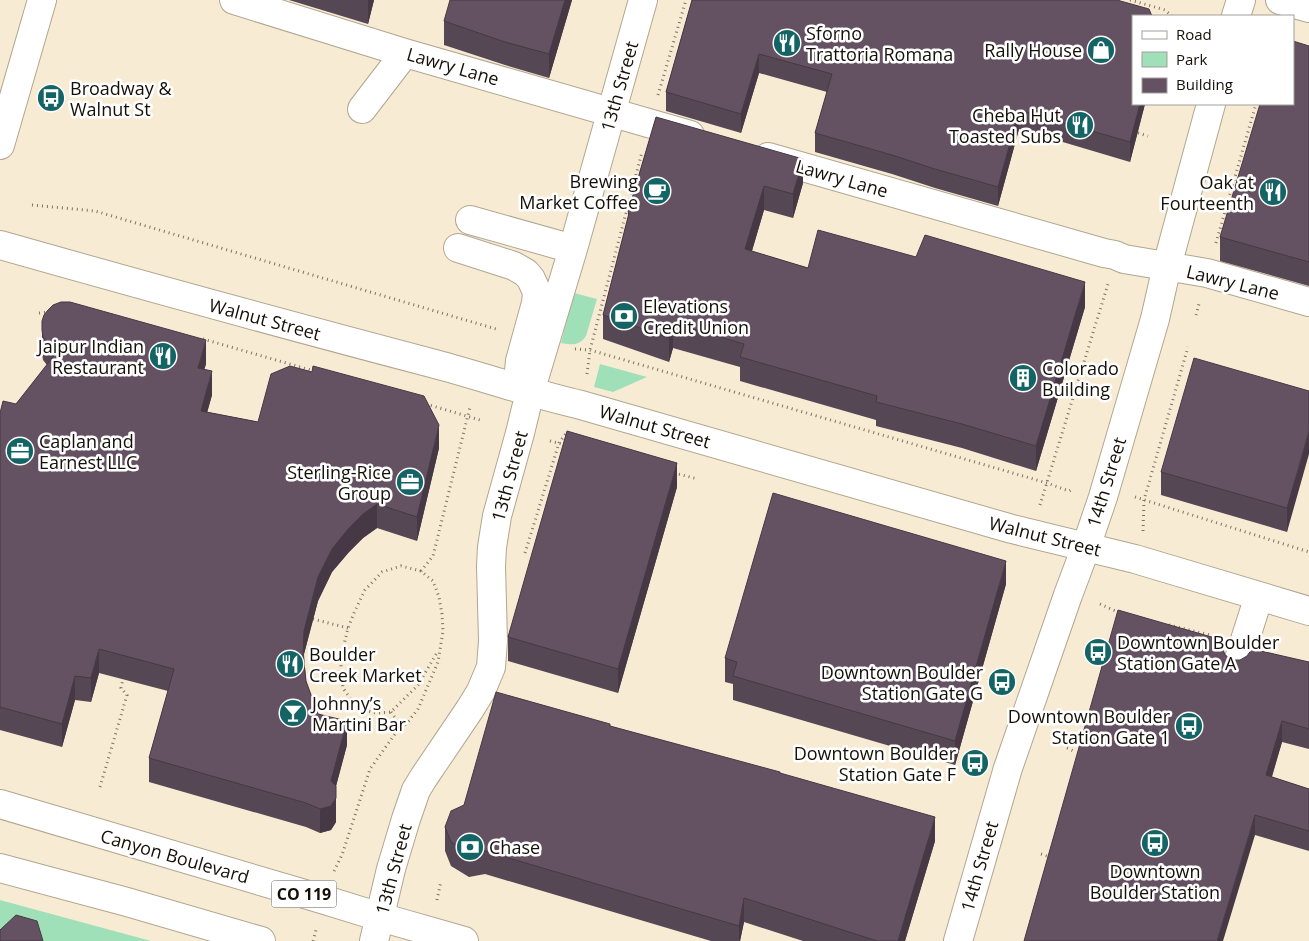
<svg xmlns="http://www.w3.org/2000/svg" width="1309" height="941" viewBox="0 0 1309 941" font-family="'Open Sans',sans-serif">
<rect width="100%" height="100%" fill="#f8ebd4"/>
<path fill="#9fe0b9" d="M574,293L597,299L586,336C579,346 572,345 561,343Z
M600,364L647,377L613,392L594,387Z
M0,900L151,941H0Z"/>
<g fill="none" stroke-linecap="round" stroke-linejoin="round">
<defs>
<path id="minor" d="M234,0L405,53L690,135
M1280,0L1309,8
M1236,16L1241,0
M362,109L405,53
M768,157L1104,253L1115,255L1124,259L1207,273L1309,302
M470,220L573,249
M0,245C145,286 290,326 435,364C484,377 532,394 581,405L1012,529L1135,559L1309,611
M458,248L514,266L526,273L531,279L537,292L536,303L520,361L519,371
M1237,665L1259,596
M374,941L391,869L406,819L416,790L424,777L470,709L481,691L491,667L493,641L491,566L492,547L497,516L520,433L530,392L573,249L643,0
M958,941L1008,768L1068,595L1086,547L1103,497L1155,319L1167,266L1211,104"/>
<path id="major" d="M0,145L42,0
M0,804L325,900L380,917L464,941
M0,868L127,902L261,941"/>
</defs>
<use href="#minor" stroke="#b2a690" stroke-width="30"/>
<use href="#major" stroke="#b2a690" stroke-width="30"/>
<path stroke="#7b7364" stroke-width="3" stroke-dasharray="1 4" stroke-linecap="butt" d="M1130,0L1165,10L1172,16
M658,95L686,0
M1138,133L1148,136
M32,205L95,211L496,329
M1216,243L1256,104
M39,313L48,312
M1196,315L1199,304
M203,339L314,371
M575,349L590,350L1047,483L1069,491L1073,489
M587,374L590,350L642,152
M426,404L480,420
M550,441L566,445
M674,473L698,479
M1135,497L1309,552
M1040,505L1108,284
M1143,531L1144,500L1188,347
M525,553L559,443L567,432
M421,571L401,566L382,572L365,590L354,613L348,628L341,657V671L343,688L357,708L376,713L391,712L418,685L438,651
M1100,604L1120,613
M313,619L348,628
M1169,625L1214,636
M1098,652L1104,654
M391,712L402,727
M1067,748L1076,752
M100,787L127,695L121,688L123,679
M1041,854L1047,856
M334,871L342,855L370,769L397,731L407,723L418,709L438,662L443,631L442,614L439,597L433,581L421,571L433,556L470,407
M437,900L441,881
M313,941L316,930"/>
<use href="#minor" stroke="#fff" stroke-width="28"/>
<use href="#major" stroke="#fff" stroke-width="28"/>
</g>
<path fill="#564754" d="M289,0H374L368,24Z
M572,0L549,78L505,65L444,45V21Z
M692,0L1133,104H1145L1130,162L1019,129L998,206L935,188L892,174L815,152V133L827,92L759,73L741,133L666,111V92Z
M1309,46V286L1220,261V237Z
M656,117L803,183L793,218L764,210L752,251L808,268L1085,307L1036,471L962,448L876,426V420L740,381V367L673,348L669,362L603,339V315L628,217V212Z
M42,330L206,364L204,369L212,395L207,412L258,422L439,448L417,541L377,528L363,538L349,552L332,572L318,601L304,654L306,681L318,714L347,745L336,786V822L331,830L320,833L306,827L149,782V758L168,691L99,673L91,702L75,700L62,747L0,730V413L16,404L47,365L43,360L42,354Z
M1309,391L1287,532L1161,495V472Z
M677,487L618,693L508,661V637Z
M1006,584L955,765L733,700V684L725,682V658Z
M1222,648L1225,655L1233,660L1309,662V749L1282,742L1272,777L1309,789V851L1255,835Z
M610,726L780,773L935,841L905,941H803L744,922L740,941H711L485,874L469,877L451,866L445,851V827L464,805Z"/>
<path fill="#463945" d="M368,0H374L368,24Z
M565,0H572L549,78V54Z
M759,54V73L741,133V114Z
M1140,104H1145L1130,162V142Z
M1019,110V129L998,206V187Z
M803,159V183L793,218V194Z
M764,186V210L745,274V249Z
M1085,282V307L1036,471V446Z
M673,323V348L669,362V338Z
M206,340V364L198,391V368Z
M212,371V395L201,435V411Z
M439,425V448L417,541V517Z
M1309,431V454L1287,532V508Z
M677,463V487L618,693V669Z
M377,504V528L363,538L349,552L332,572L318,601L304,654V631L318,577L332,549L349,528L363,514Z
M1006,561V584L955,765V741Z
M99,649V673L91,702V678Z
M75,676V700L62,747V724Z
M347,721V745L331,805V781Z
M1282,721V742L1266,795V775Z
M336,798V822L331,830L320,833V809Z
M1255,815V835L1223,941H1217Z
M935,817V841L905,941H898Z
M744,898V922L740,941H739V926Z"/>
<path fill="#645262" stroke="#463945" d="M450,0H565L549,54L505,42L444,21Z
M692,0H1117L1149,9L1152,16H1133V104H1140L1130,142L1019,110L998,187L935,169L892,155L815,133L832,74L759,54L741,114L666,92Z
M1293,41L1309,46V262L1220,237L1260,104H1293Z
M656,117L803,159L793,194L764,186L745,249L808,268L818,230L916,257L925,235L1085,282L1036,446L962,424L876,402L877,396L740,357L744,344L673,323L669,338L603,315L629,213L628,212Z
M61,302H70L206,340L198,368L212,371L201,411L258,422L271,374L290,366L312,372L313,366L424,396L439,425L417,517L377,504L363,514L349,528L332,549L318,577L304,631L303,654L306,681L318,714L347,721L331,781L336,786V798L331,806L320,809L306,803L149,758L174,669L99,649L91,678L75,676L62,724L0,707V413L3,401L16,404L56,353L43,337L42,330V321L44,315L48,310L53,305Z
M1194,358L1309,391V431L1287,508L1161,472Z
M567,431L677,463L618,669L508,637Z
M773,493L1006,561L955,741L733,676L737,662L725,658Z
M1118,610L1222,640V647L1225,655L1233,660H1240L1247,656L1252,649L1309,662V729L1282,721L1266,775L1309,789V831L1255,815L1217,941H1024Z
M496,692L610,724V726L780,772V773L935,817L898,941H877L744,898L739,926L485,851L469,853L451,842L445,827L451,811L464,805Z
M16,915L37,921L43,941H0V930Z"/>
<defs>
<symbol id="restaurant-disc" viewBox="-11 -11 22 22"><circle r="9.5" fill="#156465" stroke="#fff"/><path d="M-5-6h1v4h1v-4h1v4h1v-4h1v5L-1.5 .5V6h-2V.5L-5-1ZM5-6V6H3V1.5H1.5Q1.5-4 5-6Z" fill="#fff"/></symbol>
<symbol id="shop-disc" viewBox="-11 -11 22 22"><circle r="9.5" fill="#156465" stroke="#fff"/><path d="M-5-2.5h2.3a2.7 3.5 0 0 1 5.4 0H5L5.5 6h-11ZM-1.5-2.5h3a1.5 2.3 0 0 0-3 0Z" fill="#fff"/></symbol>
<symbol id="bus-disc" viewBox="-11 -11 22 22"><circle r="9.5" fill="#156465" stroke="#fff"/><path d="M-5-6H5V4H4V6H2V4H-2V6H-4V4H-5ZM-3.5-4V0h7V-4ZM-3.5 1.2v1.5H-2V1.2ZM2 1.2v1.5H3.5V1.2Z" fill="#fff"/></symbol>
<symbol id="cafe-disc" viewBox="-11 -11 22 22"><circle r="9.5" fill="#156465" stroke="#fff"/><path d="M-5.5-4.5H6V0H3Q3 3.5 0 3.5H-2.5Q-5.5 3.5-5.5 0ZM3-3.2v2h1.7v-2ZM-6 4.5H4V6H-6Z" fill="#fff"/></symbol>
<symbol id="bank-disc" viewBox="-11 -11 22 22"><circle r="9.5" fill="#156465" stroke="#fff"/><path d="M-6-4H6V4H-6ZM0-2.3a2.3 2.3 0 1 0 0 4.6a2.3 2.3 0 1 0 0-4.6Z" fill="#fff"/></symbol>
<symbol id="building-disc" viewBox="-11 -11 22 22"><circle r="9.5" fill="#156465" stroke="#fff"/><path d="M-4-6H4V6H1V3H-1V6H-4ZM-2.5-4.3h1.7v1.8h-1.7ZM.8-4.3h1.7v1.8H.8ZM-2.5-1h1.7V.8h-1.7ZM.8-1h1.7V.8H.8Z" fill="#fff"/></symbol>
<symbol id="office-disc" viewBox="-11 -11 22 22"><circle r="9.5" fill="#156465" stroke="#fff"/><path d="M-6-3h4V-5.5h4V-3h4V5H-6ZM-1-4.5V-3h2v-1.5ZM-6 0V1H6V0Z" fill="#fff"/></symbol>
<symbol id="bar-disc" viewBox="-11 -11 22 22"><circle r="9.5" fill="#156465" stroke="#fff"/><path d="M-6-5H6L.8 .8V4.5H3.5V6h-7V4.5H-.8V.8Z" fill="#fff"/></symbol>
</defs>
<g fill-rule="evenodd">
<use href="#restaurant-disc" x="771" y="27" width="32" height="32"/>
<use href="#shop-disc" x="1085" y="34" width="32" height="32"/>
<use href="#bus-disc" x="35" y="82" width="32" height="32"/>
<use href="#restaurant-disc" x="1064" y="109" width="32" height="32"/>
<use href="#cafe-disc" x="641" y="175" width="32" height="32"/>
<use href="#restaurant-disc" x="1257" y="176" width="32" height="32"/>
<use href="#bank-disc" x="608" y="300" width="32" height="32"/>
<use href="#restaurant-disc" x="147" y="340" width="32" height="32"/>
<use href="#building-disc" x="1007" y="362" width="32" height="32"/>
<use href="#office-disc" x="4" y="435" width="32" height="32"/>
<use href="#office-disc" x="394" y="466" width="32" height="32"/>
<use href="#bus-disc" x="1082" y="636" width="32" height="32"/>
<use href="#restaurant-disc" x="274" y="648" width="32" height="32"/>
<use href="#bus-disc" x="986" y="666" width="32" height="32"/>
<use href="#bar-disc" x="277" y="697" width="32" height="32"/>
<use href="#bus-disc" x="1173" y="710" width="32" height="32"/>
<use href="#bus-disc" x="959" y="747" width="32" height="32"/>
<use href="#bus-disc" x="1139" y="827" width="32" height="32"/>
<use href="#bank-disc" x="454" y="831" width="32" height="32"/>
</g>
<g text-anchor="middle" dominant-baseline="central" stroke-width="5" stroke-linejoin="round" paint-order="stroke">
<rect fill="#fff" stroke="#5a5852" stroke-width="1" x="271.5" y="880.5" width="65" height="27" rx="4"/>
<g font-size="16" font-weight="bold" fill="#141008">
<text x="304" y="894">CO 119</text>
</g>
<g font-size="18" fill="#141008" stroke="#fff" text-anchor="start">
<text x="806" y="33">Sforno<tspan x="806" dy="21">Trattoria Romana</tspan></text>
<text x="1082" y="50" text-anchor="end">Rally House</text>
<text x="70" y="88">Broadway &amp;<tspan x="70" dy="21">Walnut St</tspan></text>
<text x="1061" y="115" text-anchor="end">Cheba Hut<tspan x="1061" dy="21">Toasted Subs</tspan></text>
<text x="638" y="181" text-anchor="end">Brewing<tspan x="638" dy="21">Market Coffee</tspan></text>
<text x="1254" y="182" text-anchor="end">Oak at<tspan x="1254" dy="21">Fourteenth</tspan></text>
<text x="643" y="306">Elevations<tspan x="643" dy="21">Credit Union</tspan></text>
<text x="144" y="346" text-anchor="end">Jaipur Indian<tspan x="144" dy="21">Restaurant</tspan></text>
<text x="1042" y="368">Colorado<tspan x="1042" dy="21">Building</tspan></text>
<text x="39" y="441">Caplan and<tspan x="39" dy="21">Earnest LLC</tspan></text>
<text x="391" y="472" text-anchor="end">Sterling-Rice<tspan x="391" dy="21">Group</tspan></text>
<text x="1117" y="642">Downtown Boulder<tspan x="1117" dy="21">Station Gate A</tspan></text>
<text x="309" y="654">Boulder<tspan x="309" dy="21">Creek Market</tspan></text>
<text x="983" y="672" text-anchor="end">Downtown Boulder<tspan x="983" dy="21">Station Gate G</tspan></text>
<text x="312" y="703">Johnny’s<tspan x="312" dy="21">Martini Bar</tspan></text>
<text x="1170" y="716" text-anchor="end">Downtown Boulder<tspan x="1170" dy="21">Station Gate 1</tspan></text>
<text x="956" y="753" text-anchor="end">Downtown Boulder<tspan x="956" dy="21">Station Gate F</tspan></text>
<text x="489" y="847">Chase</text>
<text x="1155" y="871" text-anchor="middle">Downtown<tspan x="1155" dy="21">Boulder Station</tspan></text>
</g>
<g font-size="18" fill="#141008" stroke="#fff">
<text transform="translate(453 66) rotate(16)">Lawry Lane</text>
<text transform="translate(619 86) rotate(-74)">13th Street</text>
<text transform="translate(842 178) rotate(16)">Lawry Lane</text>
<text transform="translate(1233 282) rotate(14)">Lawry Lane</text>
<text transform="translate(265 319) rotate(15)">Walnut Street</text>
<text transform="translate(655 426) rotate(16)">Walnut Street</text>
<text transform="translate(509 476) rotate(-75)">13th Street</text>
<text transform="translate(1106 482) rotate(-73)">14th Street</text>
<text transform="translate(1045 536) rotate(14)">Walnut Street</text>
<text transform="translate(175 856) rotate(16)">Canyon Boulevard</text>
<text transform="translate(979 866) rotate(-74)">14th Street</text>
<text transform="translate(393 869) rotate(-75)">13th Street</text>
</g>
</g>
<rect x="1132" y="15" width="162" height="90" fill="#ffffff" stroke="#a19f9c"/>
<rect x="1142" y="31" width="25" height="8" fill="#ffffff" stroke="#a19f9c"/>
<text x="1176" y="40" font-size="15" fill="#141008">Road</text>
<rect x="1142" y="52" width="25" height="15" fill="#9fe0b9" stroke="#a19f9c"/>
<text x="1176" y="65" font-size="15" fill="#141008">Park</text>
<rect x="1142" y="78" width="25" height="15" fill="#645262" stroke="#a19f9c"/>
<text x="1176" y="90" font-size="15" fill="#141008">Building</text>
</svg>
